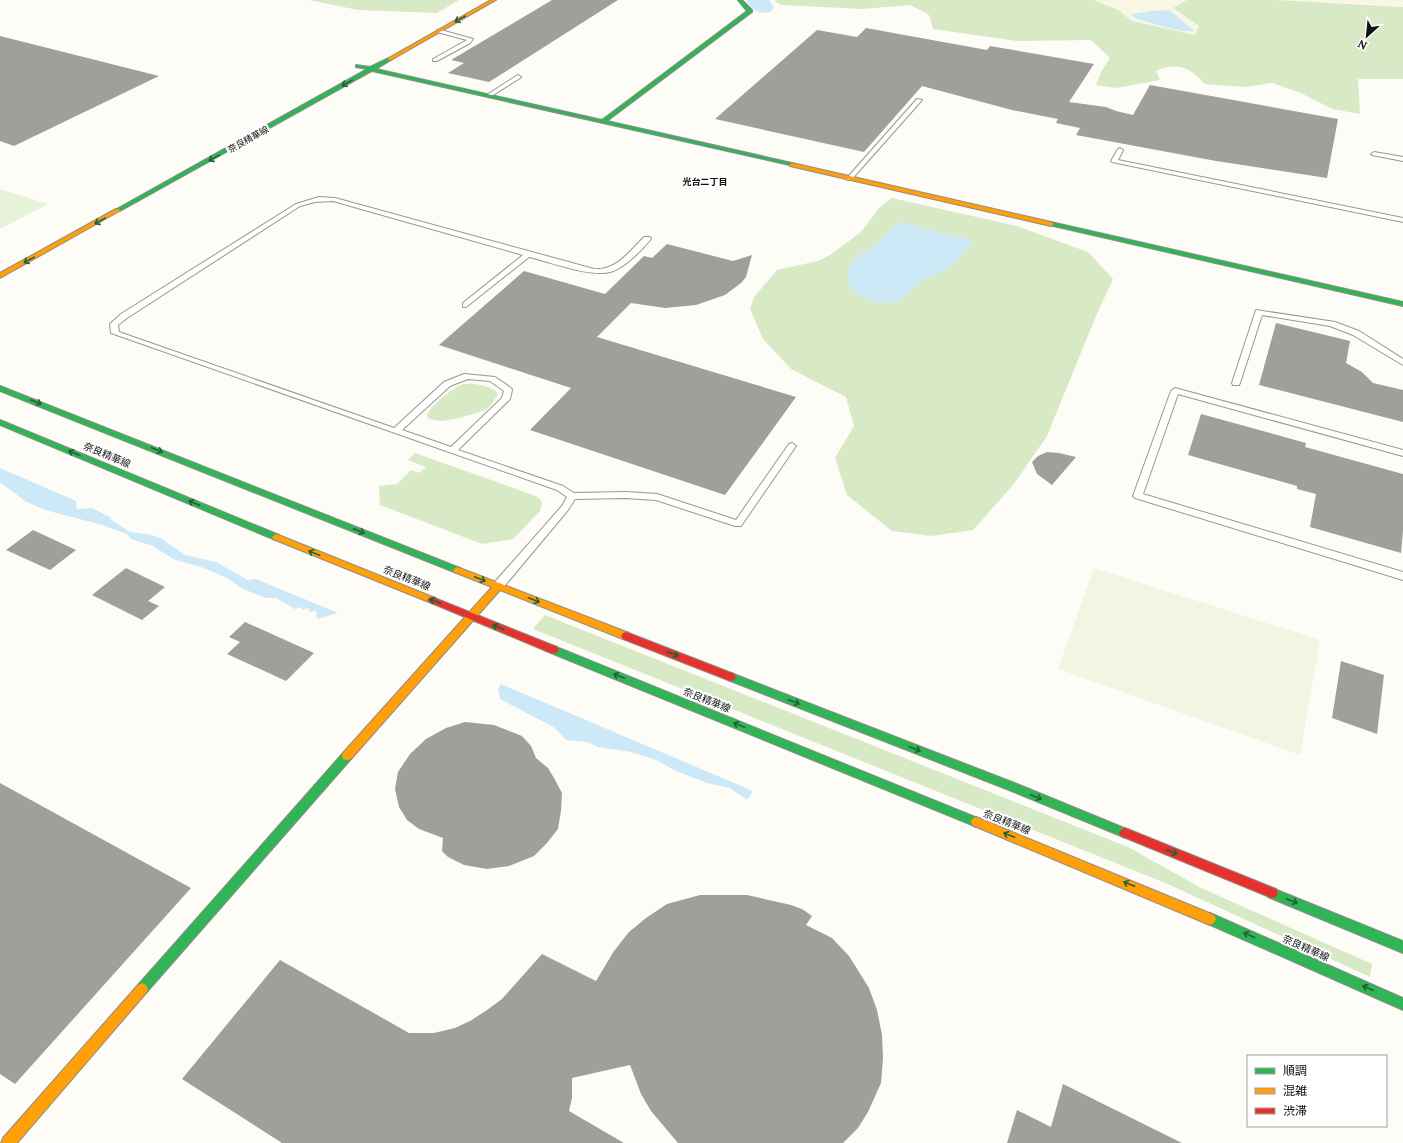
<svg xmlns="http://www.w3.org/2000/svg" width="1403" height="1143" viewBox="0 0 1403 1143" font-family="Lora,'Noto Sans JP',serif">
<rect width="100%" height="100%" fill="#fdfcf7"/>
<path fill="#f9f7e4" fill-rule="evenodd" d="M1094,0H1187L1173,8L1199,27L1195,35L1132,21L1118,10ZM1169,10L1191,32L1135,19L1131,16L1133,14L1151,11Z
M1276,0H1403V7L1371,4Z"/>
<path fill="#e7f3d7" d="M0,189L48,204L0,229Z"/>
<path fill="#d8eac5" d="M309,0H459L437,13L358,10Z
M774,0H1094L1118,10L1132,21L1195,35L1199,26L1173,8L1187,0H1276L1403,7V79H1358L1360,114L1332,109L1301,93L1272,83L1245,87L1205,84C1189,67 1179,62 1156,71L1160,80L1116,88L1096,85L1101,72L1110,58L1091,40L1017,41L933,29L929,15L910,5L863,9L781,5Z
M892,198L1017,226L1088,252L1113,279L1096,316L1047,436L1014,484L973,530L931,536L892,531L847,495L835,458L854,426L846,397L791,369L763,339L750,309L754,297L777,270L818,261L830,255L861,232L878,209Z
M463,384C475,383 486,385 496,391L498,395L491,405L486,410C471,414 442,426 428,418L427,415C431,405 453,388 463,384Z
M415,453L536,496L541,500L542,504L540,511L513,539L482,544L380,505L379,486L397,484L411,470L419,473L426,467L408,460Z
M545,615L1128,847L1201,888L1372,964L1370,977L1170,885L533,629Z"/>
<path fill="#f0f6e1" d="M1094,568L1320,640L1300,755L1058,669Z"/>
<path fill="#cde8f7" d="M1169,10L1195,31C1184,34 1147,22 1135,18L1131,16L1133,14L1151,11Z
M899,222L971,240L966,250L951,267L923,280L900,301C883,305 853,302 848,280C848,275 848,270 850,265C857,253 869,251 879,242C885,236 891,227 899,222Z
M0,468L76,501L77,509L92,508L112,518L110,519L130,532L152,535L162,539L185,555L216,562L248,580L256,579L338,613L317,619L316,611L309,612V608L302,610V607L295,609L276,598H266L243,589L227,578L204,568L173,559L153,546L131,539L127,534L99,524L45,510L25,501L0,482Z
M501,684L753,791L747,800L730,788L707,783L676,771L656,760L631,752L598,747L588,742L566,740L555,728L500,699L498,689Z"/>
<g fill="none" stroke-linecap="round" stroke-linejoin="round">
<path fill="#cde8f7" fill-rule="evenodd" d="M746,0H769L774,7L771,12C758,15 753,10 746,0Z"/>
</g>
<path fill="#a19f9c" d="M552,0H618L489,82L448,73L464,63L451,60Z
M866,28L987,50L990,46L1094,64L1069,102L1106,107L1116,111L1133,115L1150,85L1338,119L1327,178L1216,161L1076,135L1080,128L1056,123L1058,119L1012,110L922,86L864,152L715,119L817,30L857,37Z
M0,36L159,76L14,146L0,141Z
M667,244L733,261L752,255L746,277L741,283L725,295L696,305L665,308L631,303L597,337L796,397L725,495L530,430L571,388L439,345L524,271L605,294L644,256L652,258Z
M1276,323L1350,341L1346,363L1362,372L1373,383L1403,390V422L1259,385Z
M1201,414L1306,443L1305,447L1403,474V531L1401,553L1310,527L1316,494L1297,489V486L1188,455Z
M1047,452L1059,453L1076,457L1052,485L1037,474L1032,462L1038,456Z
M33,530L76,550L50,570L6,550Z
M126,568L165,587L148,601L159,606L142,620L92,595Z
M245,622L314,653L286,681L227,654L240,642L229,637Z
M1341,661L1384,675L1377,734L1332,718Z
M465,722L494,725L522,736L531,746L536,758L548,768L554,778L562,793L561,811L558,829L546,844L534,856L509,866L487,869L464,865L448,857L442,851L443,838L419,829L407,820L399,807L395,789L398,772L410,754L426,739L446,728Z
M0,783L191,888L15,1084L0,1074Z
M700,895H747L791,905L802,909L812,916L806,925L832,938L849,956L869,988L877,1010L882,1035L883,1058L881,1083L868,1112L858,1128L843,1143H678L651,1111L641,1094L630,1065L572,1078V1098L569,1111L624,1143H282L182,1079L280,960L409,1033H434L455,1028L470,1021L487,1010L502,999L542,954L596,981L614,951L629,932L646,918L667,904Z
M1063,1084L1182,1143H1007L1017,1110L1051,1127Z"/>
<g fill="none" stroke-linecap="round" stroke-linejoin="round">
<defs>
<path id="lane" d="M437,30H441L473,39L470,43L437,61H433V59L467,40L437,32Z
M518,75L521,77L520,78L490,97L485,96Z
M917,99L922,100L851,180H847V178Z
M1120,148L1123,150L1118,160L1403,218V222L1112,162L1111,161L1118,149Z
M1374,152L1403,157V161L1372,155L1371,154Z
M319,197L335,198L594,269C616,271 630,251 644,237H650L651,239C643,249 625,267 613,271C593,279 551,262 529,257L466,307H463V303L523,255L333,201L315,202L300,206L127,318L118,325L119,332L394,428L444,382L464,374L495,377L511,388L512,390L510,399L458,450L563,486L574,493L626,492L657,494L736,520L789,444L792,443L796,446L741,526H735L656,500L626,498L575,499L568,510L502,589H494L493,586L494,583L562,506L567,497L557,490L111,333L110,324L121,314L296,204ZM468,379L490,381L504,391L502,398L451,447L402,430L450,386Z
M1256,310L1335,322L1359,331L1403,359V365L1353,335L1330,326L1262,315L1240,383L1239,385H1233L1232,383Z
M1175,388L1403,450V456L1178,394L1143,494L1403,572V580L1135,498L1133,496L1171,391Z"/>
<path id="fast" d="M738,0H742L752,10V12L607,121L792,163L795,165L794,166L372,71L120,211L115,210L367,69L356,67V65L370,67L389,58H391V60L376,69L602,120L747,11Z
M1051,222L1403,302V306L1049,225V223Z
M0,386L460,568L461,570L457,573L454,572L0,391Z
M0,420L279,535L280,537L276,540L273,539L0,425Z
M554,646L980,819L981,822L980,825L976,827L972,825L551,653L549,650L551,647Z
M731,673L1017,784L1129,830L1131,833L1129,836L1125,838L1121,836L1009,790L728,680L726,677L728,674Z
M347,752L351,753L352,756L351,759L146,993L142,995L138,993L136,989L138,985L343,753Z
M1272,888L1403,941V953L1268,897L1266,893L1268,889Z
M1210,913L1403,998V1010L1206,923L1204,919L1206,915Z"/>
<path id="slow" d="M491,0H496L391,60L387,59Z
M792,163L1051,222L1054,224L1051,226L790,166L789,165Z
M116,209L121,210L0,278V273Z
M276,534L435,598L437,600L435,602H429L273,539L272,537Z
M457,567L629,633L631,636L629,639H623L500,590L351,759L347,760L343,759L342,756L343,753L492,587L454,572L453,570Z
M976,817L1214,915L1216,919L1214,923L1210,925L972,825L971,822L972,819Z
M142,983L146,985L148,989L146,993L17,1143H1L3,1138L138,985Z"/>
<path id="jam" d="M432,597L557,647L559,650L557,653H551L429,602L427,600L429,598Z
M626,632L734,674L736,677L734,680L731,681L728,680L623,639L621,636L623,633Z
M1125,828L1276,889L1278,893L1276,897L1272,898L1121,836L1119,833L1121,830Z"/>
</defs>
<use href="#lane" stroke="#979795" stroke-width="2"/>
<use href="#fast" stroke="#8e8d8b" stroke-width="2"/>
<use href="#slow" stroke="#8e8d8b" stroke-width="2"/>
<use href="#jam" stroke="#8e8d8b" stroke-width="2"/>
<use href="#lane" fill="#fffffe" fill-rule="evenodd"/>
<use href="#fast" fill="#30b455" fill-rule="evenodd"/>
<use href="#slow" fill="#ff9f0a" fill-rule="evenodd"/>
<use href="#jam" fill="#e5322d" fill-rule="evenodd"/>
</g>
<defs><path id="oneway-shaft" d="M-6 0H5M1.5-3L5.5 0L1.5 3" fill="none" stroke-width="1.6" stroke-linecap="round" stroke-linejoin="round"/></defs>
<g stroke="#206233">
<use href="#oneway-shaft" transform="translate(460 19) rotate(151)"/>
<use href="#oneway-shaft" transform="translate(347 83) rotate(151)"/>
<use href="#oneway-shaft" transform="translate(214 158) rotate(151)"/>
<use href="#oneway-shaft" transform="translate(100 221) rotate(151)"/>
<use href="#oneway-shaft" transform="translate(29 260) rotate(151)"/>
<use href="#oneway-shaft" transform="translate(36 402) rotate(22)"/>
<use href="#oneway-shaft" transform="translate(157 450) rotate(22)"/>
<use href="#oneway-shaft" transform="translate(74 453) rotate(-157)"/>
<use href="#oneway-shaft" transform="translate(194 503) rotate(-157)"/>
<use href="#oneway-shaft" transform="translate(359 531) rotate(22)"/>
<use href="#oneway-shaft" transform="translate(314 553) rotate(-158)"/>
<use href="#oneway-shaft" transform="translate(480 579) rotate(22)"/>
<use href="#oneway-shaft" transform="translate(534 600) rotate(22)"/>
<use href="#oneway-shaft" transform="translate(435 601) rotate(-158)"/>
<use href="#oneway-shaft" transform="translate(498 627) rotate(-158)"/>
<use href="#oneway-shaft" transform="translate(673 654) rotate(21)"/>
<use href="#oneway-shaft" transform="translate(619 676) rotate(-158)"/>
<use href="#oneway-shaft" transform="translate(794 702) rotate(21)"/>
<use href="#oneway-shaft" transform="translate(739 725) rotate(-158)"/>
<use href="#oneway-shaft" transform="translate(915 749) rotate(21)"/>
<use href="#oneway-shaft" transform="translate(1036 797) rotate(22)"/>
<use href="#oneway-shaft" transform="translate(1009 835) rotate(-158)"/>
<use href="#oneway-shaft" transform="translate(1172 852) rotate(22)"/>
<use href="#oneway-shaft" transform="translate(1129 884) rotate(-158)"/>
<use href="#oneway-shaft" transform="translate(1292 901) rotate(22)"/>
<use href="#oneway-shaft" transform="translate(1249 935) rotate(-156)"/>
<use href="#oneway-shaft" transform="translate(1368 988) rotate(-156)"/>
</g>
<g text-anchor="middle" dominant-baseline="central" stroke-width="4" stroke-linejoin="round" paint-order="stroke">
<g font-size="9" fill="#111" stroke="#fff">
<text transform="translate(248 139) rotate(-29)">奈良精華線</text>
</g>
<g font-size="9" font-weight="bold" fill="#111" stroke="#fff">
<text x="705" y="181">光台二丁目</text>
</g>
<g font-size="10" fill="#111" stroke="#fff">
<text transform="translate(107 455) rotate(23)">奈良精華線</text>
<text transform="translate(407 578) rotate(22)">奈良精華線</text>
<text transform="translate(707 700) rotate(22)">奈良精華線</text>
<text transform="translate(1007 822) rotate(22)">奈良精華線</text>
<text transform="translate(1306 948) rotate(24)">奈良精華線</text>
</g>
</g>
<rect x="1247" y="1055" width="140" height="72" fill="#ffffff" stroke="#a0a0a0"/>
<rect x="1255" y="1068" width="20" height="6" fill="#30b455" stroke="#a0a0a0"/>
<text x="1283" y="1075" font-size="12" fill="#111111">順調</text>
<rect x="1255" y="1088" width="20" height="6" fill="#ff9f0a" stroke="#a0a0a0"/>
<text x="1283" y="1095" font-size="12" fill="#111111">混雑</text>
<rect x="1255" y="1108" width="20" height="6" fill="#e5322d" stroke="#a0a0a0"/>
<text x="1283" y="1115" font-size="12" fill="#111111">渋滞</text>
<g transform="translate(1367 36) rotate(207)" stroke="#ffffff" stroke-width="3" paint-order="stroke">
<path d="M0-3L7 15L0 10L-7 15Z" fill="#111111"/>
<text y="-6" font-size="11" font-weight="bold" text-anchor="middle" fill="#111111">N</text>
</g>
</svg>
